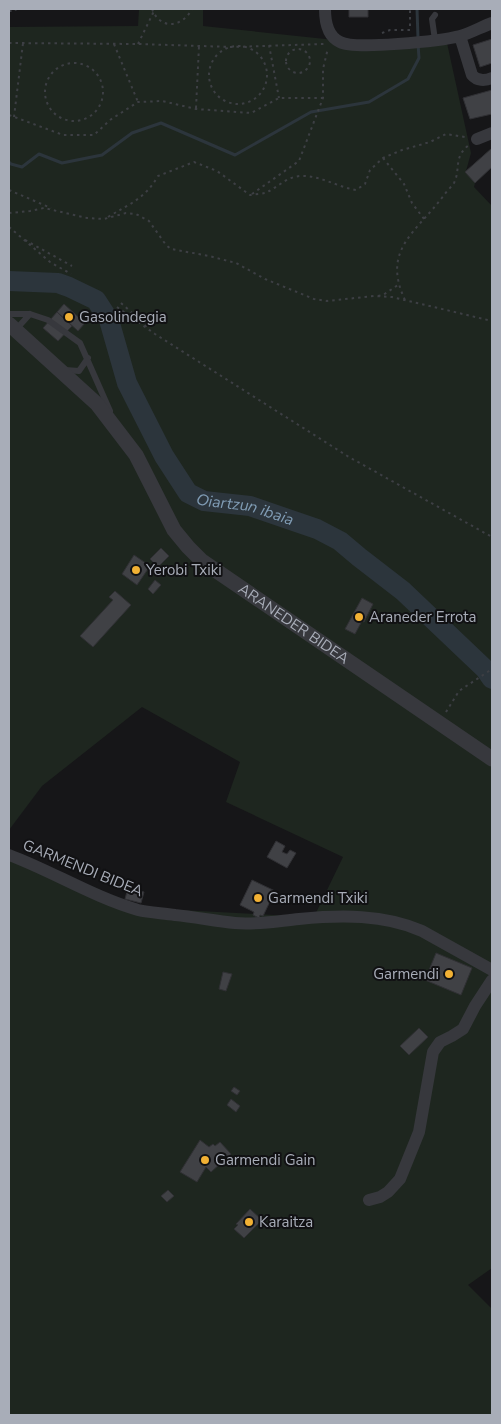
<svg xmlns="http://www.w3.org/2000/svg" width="501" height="1424" viewBox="0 0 501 1424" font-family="'Nunito Sans',sans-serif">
<rect width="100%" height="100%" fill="#161618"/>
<path fill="#1e261f" d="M139,9H203V26L335,40L447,43L471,153L466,171L492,148V167L475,183L474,187L492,206V1268L468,1285L492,1309V1415H9V850L141,908L314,917L343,857L226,802L240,762L142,707L42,786L9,830V27L138,26Z"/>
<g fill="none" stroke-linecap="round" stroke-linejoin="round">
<path stroke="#2c353c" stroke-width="3" d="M417,9L418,38
M9,162L11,164L22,167L39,154L62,163L102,155L132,133L161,123L235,155L311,112L369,102L408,79L419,58L418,44"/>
<path stroke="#2c353c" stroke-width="20" id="s1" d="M9,281L58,283L69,287L96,300L109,320L127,383L164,456L188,493L204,501L250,506L317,529L340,541L359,557L403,591L485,669L492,679"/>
</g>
<path fill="#404145" stroke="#303034" d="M349,9H368V17H349Z
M492,39V63L480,67L473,45Z
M492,90V114L470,119L463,98Z
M492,148V167L475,183L465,172Z
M64,304L85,323L78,331L57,312Z
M57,312L72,326L58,341L43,328Z
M161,548L169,556L158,567L150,559Z
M134,555L150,566L137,585L122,574Z
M155,580L161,585L153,594L148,589Z
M115,591L131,605L93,647L80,636L113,600L109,597Z
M362,598L373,604L364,622L362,621L355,634L345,629Z
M276,841L285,846L282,852L287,854L290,850L296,853L287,868L267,857Z
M252,880L275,891L263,916L260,915L259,918L253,915L254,912L240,905Z
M128,888L144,892L141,903L125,899Z
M436,953L472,968L461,995L425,980Z
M223,972L232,974L226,991L219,989Z
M419,1028L428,1037L409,1055L400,1046Z
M234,1087L240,1091L237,1095L231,1091Z
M231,1099L240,1106L236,1112L227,1105Z
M200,1140L209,1147L213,1144L215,1146L220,1142L231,1154L211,1172L206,1167L197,1182L180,1172Z
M168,1190L174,1196L167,1202L161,1196Z
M250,1209L262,1220L244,1238L234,1229L238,1225L236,1224Z"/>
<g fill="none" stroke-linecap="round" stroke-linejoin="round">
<path stroke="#3d3f44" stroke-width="2" stroke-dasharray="2.5 4" stroke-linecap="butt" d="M152,9C160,30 182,28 192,9
M9,11H15L16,9
M382,33L390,30H410V9
M9,43L138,44L232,47L324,44
M114,44L138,102
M138,44L155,9
M269,45L279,98
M209 75a29 29 0 1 1 58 0a29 29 0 1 1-58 0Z
M286 61a12 12 0 1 1 24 0a12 12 0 1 1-24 0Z
M45 92a29 29 0 1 1 58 0a29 29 0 1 1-58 0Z
M196,108L199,46
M9,115L63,135H94L110,120L138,102L162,101L196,109L251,113L279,98H323
M14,117L23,43
M383,158L404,184L412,203L424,219
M9,190L51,208
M252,194L299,161L323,98V69L328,48
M9,213L30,211L44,208L87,218L104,219L126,213L136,214L149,221L166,245L171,249L209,256L236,263L265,279L314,299L327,301L374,296L392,297L492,321
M108,217C129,204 145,199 158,176L194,162L217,171L250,195C255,194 261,194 265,193C277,188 286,177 300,176C320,175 337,187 356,190L365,184L370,170L383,158L402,150L430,142L446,134L465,137
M9,227L50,262L71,274
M25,240L72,266
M378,296L383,295L398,285
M405,300C381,249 417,232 444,195C447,191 451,187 454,183C461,169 453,157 469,145
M121,303L150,329
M117,307L155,334L349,457L492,537
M446,712L459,691L492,669"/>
<path stroke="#37383d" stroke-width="6" d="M435,15L432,19L435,40
M9,314H30L48,320L80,343L110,411
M14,327L20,325L30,314
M65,370L79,371L88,358"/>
<path stroke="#37383d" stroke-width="12" d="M325,9C325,22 327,36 340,42C354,50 441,41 460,36C471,33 481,27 492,23
M460,36L472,75C477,81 485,81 492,78
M477,139L492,133
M9,855C52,871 93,897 138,910C150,913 163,913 175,915C195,917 215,921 235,923C257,925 278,921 299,919C340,915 384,914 422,931L492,970
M369,1200L380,1197L388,1192L400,1179L419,1132L433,1052L440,1042L452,1036L463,1029L475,1006L492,980"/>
<path stroke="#37383d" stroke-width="15" id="s2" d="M9,324L97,404L136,455L174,530L188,547L202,561L492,759"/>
</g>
<g fill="#f2b134" stroke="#111113" stroke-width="2">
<circle cx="69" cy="317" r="5"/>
<circle cx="136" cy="570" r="5"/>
<circle cx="359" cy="617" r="5"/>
<circle cx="258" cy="898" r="5"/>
<circle cx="449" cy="974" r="5"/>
<circle cx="205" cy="1160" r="5"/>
<circle cx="249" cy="1222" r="5"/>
</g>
<g text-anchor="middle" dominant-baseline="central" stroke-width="4" stroke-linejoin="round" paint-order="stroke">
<g font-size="15" fill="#a8adb8" stroke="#111113" text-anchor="start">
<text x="79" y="317">Gasolindegia</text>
<text x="146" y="570">Yerobi Txiki</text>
<text x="369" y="617">Araneder Errota</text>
<text x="268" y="898">Garmendi Txiki</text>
<text x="439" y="974" text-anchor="end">Garmendi</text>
<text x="215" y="1160">Garmendi Gain</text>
<text x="259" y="1222">Karaitza</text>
</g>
<g font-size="15" fill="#a8adb8" stroke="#111113">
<text stroke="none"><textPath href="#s2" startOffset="420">ARANEDER BIDEA</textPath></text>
<text transform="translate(83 868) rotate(22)">GARMENDI BIDEA</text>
</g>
<g font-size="16" font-style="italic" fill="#7f9bb3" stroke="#111113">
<text stroke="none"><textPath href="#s1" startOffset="366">Oiartzun ibaia</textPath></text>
</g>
</g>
<rect width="501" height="1424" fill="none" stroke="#a8adb8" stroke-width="20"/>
</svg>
